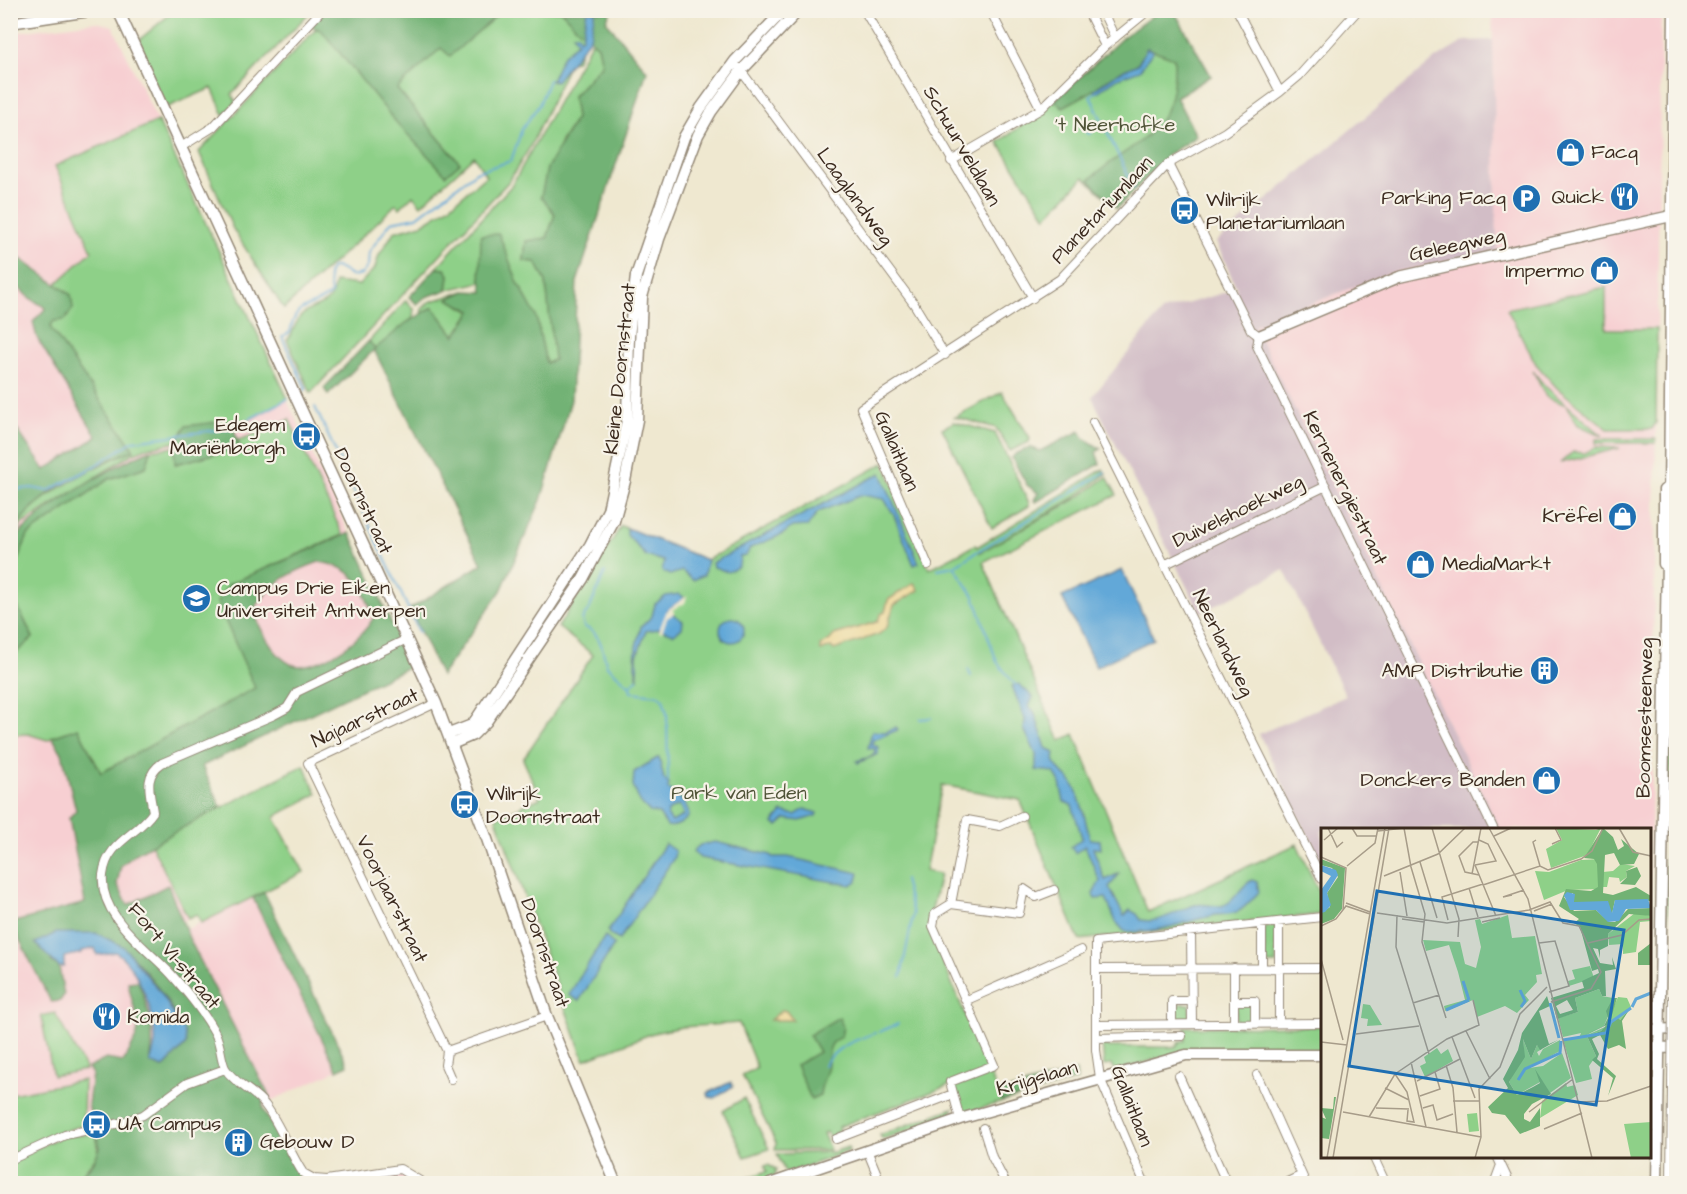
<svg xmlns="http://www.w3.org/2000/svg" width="1687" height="1194" viewBox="0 0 1687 1194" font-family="'Architects Daughter',sans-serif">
<rect width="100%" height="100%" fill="#f7f3e8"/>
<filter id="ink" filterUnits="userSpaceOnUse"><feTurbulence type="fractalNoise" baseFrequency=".0167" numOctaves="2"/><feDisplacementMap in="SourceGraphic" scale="12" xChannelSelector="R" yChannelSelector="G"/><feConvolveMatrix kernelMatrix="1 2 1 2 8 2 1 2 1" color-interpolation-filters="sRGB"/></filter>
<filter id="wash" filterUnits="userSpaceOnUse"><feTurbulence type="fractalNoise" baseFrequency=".008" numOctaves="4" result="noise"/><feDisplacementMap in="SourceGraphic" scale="24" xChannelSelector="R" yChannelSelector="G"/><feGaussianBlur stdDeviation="1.35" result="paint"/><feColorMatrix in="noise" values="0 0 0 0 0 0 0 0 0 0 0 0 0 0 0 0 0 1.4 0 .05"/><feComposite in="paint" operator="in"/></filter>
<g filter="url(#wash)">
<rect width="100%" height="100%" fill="#efe8d0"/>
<path fill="#f7cfd2" d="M1492,11H1661L1650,928V830L1500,829L1254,326L1389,273L1497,251Z
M95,22L113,26L411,666L202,766L221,807L151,844L188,918L183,921L187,929L264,892L348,1065L271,1101L263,1109L299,1176L315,1183H11L10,33Z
M401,1175L416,1183L328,1184L338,1183Z"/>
<path fill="#d2bdc6" d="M1493,40L1497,251L1389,273L1254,326L1500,829L1322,830V865L1259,734L1346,696L1284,570L1200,613L1092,397L1162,311L1237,289L1216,242L1435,59L1465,41Z"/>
<path fill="#8ed088" stroke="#647d53" stroke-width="1.5" d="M174,11H311L232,94L236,102L224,115L212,88L163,109L134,44Z
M502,11H561L587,36L576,61L570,62L530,147L509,181L311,393L287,340C294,333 294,323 301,316C316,301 331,311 335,282L359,285L375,268L379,255L394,232L422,224L449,207L486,176L474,156L421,205L413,195L400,208L396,204C359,241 321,273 284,309L233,229L199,152L317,28L322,31L442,47L450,55Z
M1159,11H1174L1211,76L1176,97L1196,136L1169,154L1117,208L1084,177L1046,217L998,142C1058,103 1102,52 1159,11Z
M592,41L598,46L602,64L573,96L576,118L561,141L541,196L555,214L547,238L526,242L524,261L536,262L546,282L555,360L546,363L536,316L518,283L481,236V282L447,290L449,275L445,269L436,268L512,185Z
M158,121L288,399L249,420L186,426L177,442L147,448L132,454L22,524L11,542C10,507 104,462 133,450L49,327L71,295L56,284L92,251L55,166Z
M1606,287V329H1657L1656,423L1652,429H1608L1557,388L1536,364L1507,309Z
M465,291L449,299L471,312L455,336L433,307L421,314L422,309L429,302Z
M406,300L414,309L413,318L374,350L369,341Z
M1533,371L1545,386L1603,436L1578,425L1566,405L1546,397Z
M1002,392L1030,438L1029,442L1010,451L996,428L955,417Z
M289,419L343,535L229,584L255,688L101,773L78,728L47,740L28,734L11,735L10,657L33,637L10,591L11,577L28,535L109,479L146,467L151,450L174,447L176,464L239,447L238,440L277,427Z
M954,422L995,433L1029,503V506L992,528L942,428Z
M1596,439H1656V443H1596Z
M1596,447L1620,448L1560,463L1573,452L1585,453Z
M884,463L929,569L975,545L977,547L1103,469L1106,474L1074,498L979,553L1076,499L1107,477L1117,495L983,562L1060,741L1074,734L1148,912L1297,844L1322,899V914L1079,940L1020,800L942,785L925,871L940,874L928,927L1002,1102L966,1113L961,1110L953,1084L838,1127L839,1131L834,1133L835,1137L830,1139L827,1132L823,1133L830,1150H775L776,1143L742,1075L757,1068L739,1023L682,1027L653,1033L584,1060L496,818L540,798L523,759L593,655L558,627L621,526L707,560Z
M1673,646L1667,941H1664L1669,648Z
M304,765L317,794L274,817L304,872L201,923L197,914L188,918L151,844Z
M1276,926V964H1265L1264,927Z
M1252,1003V1021L1236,1022V1004Z
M1174,1004H1190V1022H1174Z
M55,1013L86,1070L53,1076L41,1016Z
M1322,1026V1052L1185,1051L1116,1071L1111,1065L1104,1066L1102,1041H1106V1047H1176L1180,1041H1185V1027Z
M84,1080L83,1125L58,1133L11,1155V1094Z
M744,1098L769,1149L745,1157L723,1111Z
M953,1108L951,1117L882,1139L880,1135Z
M96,1134L99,1153L75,1183H11L10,1160L65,1135Z
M848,1147L849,1151L790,1172H785L777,1154L833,1152Z
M768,1165L776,1169L774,1178L757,1183L731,1184L767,1171L765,1166Z"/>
<path fill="#72b274" stroke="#566e49" stroke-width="1.5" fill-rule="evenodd" d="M322,11H502L450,56L441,48L397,89L460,163L446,175L395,121L322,31L309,25Z
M561,11H611L606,21L647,71L577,282L571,400L541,500L501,591L441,676L410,609L482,564L374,350L328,395L324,388L369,341L375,349L406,323L433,307L455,336L472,311L448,299L465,291L483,292L480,272L481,235L499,234L518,283L536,316L546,363L554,360L546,282L536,262L524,261L526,241L547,238L555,214L541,197L547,168L576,118L573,96L602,64L598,46L577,28Z
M1159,11H1174L1211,76L1176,97L1196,136L1169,154L1117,208L1089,180C1137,137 1177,136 1174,58L1147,48L1138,64L1118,73L1087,94L1063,107L1055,101L1123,37Z
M11,252L71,295L73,308L65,320L54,321L50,327L134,450C90,467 33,493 11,536V421L45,470L97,437L37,338L33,322L46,308L28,297L11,280Z
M436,268L445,269L449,275L447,290L426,297L417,304L409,297Z
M232,420L239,448L175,464L174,447L186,426Z
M1080,431L1084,438L1101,449L1096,452L1100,464L1036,502L1034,500L1038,493L1027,485L1012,458L1015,454L1030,447L1040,451Z
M151,450L146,467L109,479L28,535L11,577C10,567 9,555 12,545C22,518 123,460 151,450Z
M350,533L411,666L202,766L221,807L137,853L121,866L117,884L128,905L168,885L189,938L270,1098L263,1102V1109L299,1176L315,1183H75L93,1163L100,1148L88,1105L92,1074L88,1068L106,1059L123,1062C149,1020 135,1025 128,982L138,981C149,1009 156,1033 150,1063L163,1068L186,1044C182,1015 146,970 125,949C118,942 105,938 96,933L51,961L59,967L64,995L60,1001L51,1002L11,923L85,903L69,818L76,810L62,753L52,737L78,728L101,773L255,688L217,602L229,584ZM319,562C356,567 361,585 374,617C362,639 328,663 302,666C279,668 258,628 254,609C273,582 288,573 319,562Z
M10,591L33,638L11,657H10Z
M264,892L348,1065L337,1070L253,898Z
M839,1017L843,1027L841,1037C825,1044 830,1057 827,1070C824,1079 821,1085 820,1095L811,1099L796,1065L819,1052L809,1035Z
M1076,1071L1077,1080L1002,1102L999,1093Z"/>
<path fill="#eeda9e" stroke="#94825e" stroke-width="1.5" d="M914,583L919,590L894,605L887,627L879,634L834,650L831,647L821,651L820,646L830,640L834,635L877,622L881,614L885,612L888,600Z
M782,1010L786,1011L793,1020H770Z"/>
<path fill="#62a8d8" stroke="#4e697b" stroke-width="1.5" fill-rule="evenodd" d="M587,11H595L590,38L556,81H551L562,57L577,42L573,34H577L580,39L582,37Z
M1147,48L1153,51L1140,70L1118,78L1096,93L1094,90L1118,73L1138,64Z
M881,473L919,563L914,565L893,513L884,499L862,495L818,512L808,526L792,527L783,534L750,548L746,556L740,557L739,566C724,577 726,569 713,567L712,563Z
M627,528L707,560L704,575L693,580L682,571L670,575L662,571L664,561L646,556L627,535Z
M1122,570L1154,639L1096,667L1062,597Z
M679,594L685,598L667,610L683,621L682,628L674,634L659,629L646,631L637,656L638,679L635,666L636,646L641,627L652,616L655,604L666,596Z
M720 630a12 12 0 1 1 24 0a12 12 0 1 1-24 0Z
M1019,684L1033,697L1029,707L1034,711L1046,748L1055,753C1051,766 1063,772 1070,780C1080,791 1086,824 1090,839L1100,840L1101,849L1093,848L1105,880L1120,873L1109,887L1124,916L1130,910L1137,914L1141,920C1162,924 1176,910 1195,905C1207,902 1218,910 1228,903C1238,896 1241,886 1252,880L1257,882L1259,892C1253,898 1246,907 1239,911C1231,915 1224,914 1216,915C1185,921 1156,935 1124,931L1116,922L1106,898L1095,899L1093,894L1100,881L1085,846L1075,853L1071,847L1082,838L1072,805L1064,802L1060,783L1054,772L1036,770V754L1024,729L1025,719L1012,686Z
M896,727L898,730L873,740L872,744L878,747V754L858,763L857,761L870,757L875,752V749L868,748L872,731L886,732Z
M659,757L664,779L669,783L668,789C677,793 689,806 689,816C683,823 676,828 667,826L659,814L650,812L640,802L633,786L634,772ZM679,805L684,815L672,822L667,815L669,810Z
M805,809L817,813L816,816L800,821L786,819L778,826L773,823L782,812L795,815Z
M715,842L771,855L772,857H788L859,873L857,881L851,885L700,858L693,851L700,845Z
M665,844L675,851L674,858L619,940L609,934L608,931Z
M56,933H96L124,947L161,993L184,1031L186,1044L163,1068L150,1063C152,1056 155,1047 155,1040C154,1011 139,969 116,952L97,955L95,948L82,951V953L64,957V967H59L35,943Z
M605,936L614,945L579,1001L569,995Z
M731,1082L733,1086L715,1098L709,1097L708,1093Z"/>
<path fill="#efe8d0" d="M687,596L685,603L672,610L675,613L667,618L662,632L659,631L667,610Z"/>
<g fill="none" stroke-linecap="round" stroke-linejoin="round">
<path stroke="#62a8d8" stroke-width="2" d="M1097,91L1090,96L1134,188
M1082,126L1089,134L1092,132
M303,391L306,389L282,337L290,332C296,301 309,311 331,294L328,274L332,268L336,267L353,276L362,274L368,266L369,252L391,222L417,217L476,172L511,161L522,129L539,105L549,80
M315,407L419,632
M10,490L32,488L48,491L90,469L133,441L232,428L288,399
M954,566L974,596L997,662L1017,687
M938,569L954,566L1105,472
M605,572L589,610L582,619L584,627C602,633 602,650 607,666L630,686
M968,669L971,676
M637,679L630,686L631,692L658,695L663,699L667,713L668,781
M920,719L931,718
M901,977L913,914L904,880
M879,1032L898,1024
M824,1065C838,1045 854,1041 875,1033"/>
</g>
</g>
<g filter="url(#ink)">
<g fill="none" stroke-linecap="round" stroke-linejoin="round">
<defs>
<path id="street" d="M864,10L1033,298
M990,10L1041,109
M1087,10L1105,46
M1102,10L1115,38
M1237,10L1280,92
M739,68L914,304L945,355
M181,147L213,127L322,10
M951,161L1041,109L1105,46L1149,10
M1168,164L1251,330L1259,336L1257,346L1494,830
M1093,422L1322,879
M928,565L861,408L1060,279L1168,164L1225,132L1280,92L1299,76L1358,10
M1164,565L1326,486
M407,639L297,692L287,708L274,715L162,763C143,776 150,792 153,812C137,836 107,841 103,875C99,917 147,948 171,974C187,992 204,1012 215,1033C221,1044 220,1057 225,1068C233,1083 255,1091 265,1105C281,1126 289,1152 303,1173L314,1179L327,1180L400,1169L425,1184
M436,703L308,763L447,1051L547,1016
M951,904L935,914L933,926L994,1065L950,1082L960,1119
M951,904L967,820L1000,826L1022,816
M951,904L1019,913L1024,889L1036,897L1054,890
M1191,932L1192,1024
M1234,968V1023
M1262,968V924
M1096,969L1322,968
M967,1000L1081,950
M1234,1001H1255V1023
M1279,1023V922
M1172,1024V1001H1192
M1096,1025L1322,1023
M1096,1038L1182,1036
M447,1051L445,1065L451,1079
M1257,1075L1306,1184
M1179,1076L1227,1184
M983,1128L992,1157L1006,1184
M836,1139L953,1094
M867,1150L881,1184
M1373,1156L1386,1184
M10,1160L65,1135L120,1123L143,1115L187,1083L225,1069
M1501,1165L1510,1184
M1145,1184L1100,1078L1096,1050V942L1322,917
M1283,1184L1302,1175
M1494,1184L1501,1165L1497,1156"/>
<path id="secondary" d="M118,10L436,703L487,839L547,1016L616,1184
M10,23L96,10
M1259,336L1399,277L1671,216
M1664,490V564
M1669,496L1674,10
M449,734L472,725L477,718L590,545L608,510L627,420L629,336L636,276L684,137L701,108L735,61L784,10
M452,744L473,735L486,722L583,579L614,521L625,481L637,420L642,297L659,239L698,135L711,112L741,71L799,10
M1650,1030L1676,1029
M1650,1047L1676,1048
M770,1184L960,1119L1186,1055H1322
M1657,1184L1667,557"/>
<path id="highway" d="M1669,489L1672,502L1676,738"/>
</defs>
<use href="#street" stroke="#958977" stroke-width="10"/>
<use href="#secondary" stroke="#958977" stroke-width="13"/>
<use href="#highway" stroke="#958977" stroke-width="16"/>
<use href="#street" stroke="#fff" stroke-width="8"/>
<use href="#secondary" stroke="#fff" stroke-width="10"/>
<use href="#highway" stroke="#fff" stroke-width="14"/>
<defs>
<path id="highway-bridge" d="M1674,1184L1676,995"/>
</defs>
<use href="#highway-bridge" stroke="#958977" stroke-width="16" stroke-linecap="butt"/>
<use href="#highway-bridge" stroke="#fff" stroke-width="14"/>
</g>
</g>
<defs>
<symbol id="shop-disc" viewBox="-11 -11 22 22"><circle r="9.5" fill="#1f6fb2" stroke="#f7f3e8"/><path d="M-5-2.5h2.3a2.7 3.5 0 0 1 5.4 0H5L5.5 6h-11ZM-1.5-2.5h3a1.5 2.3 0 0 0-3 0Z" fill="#fff"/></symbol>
<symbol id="restaurant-disc" viewBox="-11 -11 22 22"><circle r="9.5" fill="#1f6fb2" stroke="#f7f3e8"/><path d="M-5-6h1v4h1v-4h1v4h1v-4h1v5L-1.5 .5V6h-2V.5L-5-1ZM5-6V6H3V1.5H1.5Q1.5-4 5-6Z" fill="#fff"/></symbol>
<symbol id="parking-disc" viewBox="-11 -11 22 22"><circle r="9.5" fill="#1f6fb2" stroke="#f7f3e8"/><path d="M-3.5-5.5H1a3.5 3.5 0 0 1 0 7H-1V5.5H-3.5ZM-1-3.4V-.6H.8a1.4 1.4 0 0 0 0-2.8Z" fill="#fff"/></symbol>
<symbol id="bus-disc" viewBox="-11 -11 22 22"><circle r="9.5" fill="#1f6fb2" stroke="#f7f3e8"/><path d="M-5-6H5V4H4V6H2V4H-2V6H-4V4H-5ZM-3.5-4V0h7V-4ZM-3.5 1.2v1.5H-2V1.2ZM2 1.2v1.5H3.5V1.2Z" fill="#fff"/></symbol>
<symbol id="university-disc" viewBox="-11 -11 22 22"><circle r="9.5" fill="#1f6fb2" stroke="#f7f3e8"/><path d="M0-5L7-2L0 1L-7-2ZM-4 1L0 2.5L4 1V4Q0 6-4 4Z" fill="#fff"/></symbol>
<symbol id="building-disc" viewBox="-11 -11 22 22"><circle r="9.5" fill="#1f6fb2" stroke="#f7f3e8"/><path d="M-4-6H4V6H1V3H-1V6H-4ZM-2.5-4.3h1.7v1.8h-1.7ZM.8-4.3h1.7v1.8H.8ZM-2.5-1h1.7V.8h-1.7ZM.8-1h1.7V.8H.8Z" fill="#fff"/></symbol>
</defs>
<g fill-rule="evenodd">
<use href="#shop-disc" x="1554" y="136" width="33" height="33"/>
<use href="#restaurant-disc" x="1608" y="180" width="33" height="33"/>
<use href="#parking-disc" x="1510" y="182" width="33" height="33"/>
<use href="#bus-disc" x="1168" y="194" width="33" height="33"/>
<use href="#shop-disc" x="1588" y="254" width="33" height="33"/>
<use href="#bus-disc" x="290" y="420" width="33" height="33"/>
<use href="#shop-disc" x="1606" y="500" width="33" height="33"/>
<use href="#shop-disc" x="1404" y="548" width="33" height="33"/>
<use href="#university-disc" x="180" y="582" width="33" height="33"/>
<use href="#building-disc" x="1528" y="654" width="33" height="33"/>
<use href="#shop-disc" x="1530" y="764" width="33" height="33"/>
<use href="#bus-disc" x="448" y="788" width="33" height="33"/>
<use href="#restaurant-disc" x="90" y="1000" width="33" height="33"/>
<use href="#bus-disc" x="80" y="1108" width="33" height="33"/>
<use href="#building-disc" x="222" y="1126" width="33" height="33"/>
</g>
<g text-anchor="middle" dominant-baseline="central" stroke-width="4.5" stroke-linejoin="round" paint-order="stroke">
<g font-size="20" fill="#505438" stroke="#f7f3e8">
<text x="1115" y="125">'t Neerhofke</text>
<text x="739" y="793">Park van Eden</text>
</g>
<g font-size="20" fill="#3b2a1e" stroke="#f7f3e8">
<text transform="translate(962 146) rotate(60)">Schuurveldlaan</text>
<text transform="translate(855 197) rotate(54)">Laaglandweg</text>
<text transform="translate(1102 210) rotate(-47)">Planetariumlaan</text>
<text transform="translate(1457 245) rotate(-12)">Geleegweg</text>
<text transform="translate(620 369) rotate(-84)">Kleine Doornstraat</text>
<text transform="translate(897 451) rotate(67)">Gallaitlaan</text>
<text transform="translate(1345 488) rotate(64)">Kernenergiestraat</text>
<text transform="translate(363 501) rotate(65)">Doornstraat</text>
<text transform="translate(1238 511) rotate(-26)">Duivelshoekweg</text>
<text transform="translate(1223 643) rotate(64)">Neerlandweg</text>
<text transform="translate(365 718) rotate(-25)">Najaarstraat</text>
<text transform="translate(1645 718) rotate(-89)">Boomsesteenweg</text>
<text transform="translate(392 899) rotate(64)">Voorjaarstraat</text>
<text transform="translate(545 953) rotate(71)">Doornstraat</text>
<text transform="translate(174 956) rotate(50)">Fort VI-straat</text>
<text transform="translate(1037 1078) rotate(-16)">Krijgslaan</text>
<text transform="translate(1132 1106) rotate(69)">Gallaitlaan</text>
</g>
<g font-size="20" fill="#3b2a1e" stroke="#f7f3e8" text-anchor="start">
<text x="1591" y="152">Facq</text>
<text x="1604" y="197" text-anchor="end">Quick</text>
<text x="1506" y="198" text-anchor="end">Parking Facq</text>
<text x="1206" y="200">Wilrijk<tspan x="1206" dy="23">Planetariumlaan</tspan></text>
<text x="1584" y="271" text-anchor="end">Impermo</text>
<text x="285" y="425" text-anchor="end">Edegem<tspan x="285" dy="23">Mariënborgh</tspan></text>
<text x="1602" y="516" text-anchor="end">Krëfel</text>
<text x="1442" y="564">MediaMarkt</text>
<text x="217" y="588">Campus Drie Eiken<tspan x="217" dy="23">Universiteit Antwerpen</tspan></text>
<text x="1523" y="671" text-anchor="end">AMP Distributie</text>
<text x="1525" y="780" text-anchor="end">Donckers Banden</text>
<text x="486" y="794">Wilrijk<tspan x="486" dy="23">Doornstraat</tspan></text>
<text x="127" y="1017">Komida</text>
<text x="118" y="1124">UA Campus</text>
<text x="260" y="1142">Gebouw D</text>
</g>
</g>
<g transform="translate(1321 828)">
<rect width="330" height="330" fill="#efe8d0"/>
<path d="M235,0L275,2L280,0L266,27L230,40L225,21L241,12ZM278,31V61L247,62L223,72L214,43L228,44L260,32ZM300,36L314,38L305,43L306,49L299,54L298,50L288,49L286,59H280L282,44L292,43ZM314,85L330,88V93L319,94L315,124L302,126V116L288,117L287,106ZM187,87L191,110L214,108L221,146L215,147L216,154L204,167L208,172L196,185L184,178L156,189L152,172L124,183L123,178L144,172L137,144L128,117L105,123L102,112L139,114L144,136L155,140L160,119L154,92L159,91L161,96ZM269,138L273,150L248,158L247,153L254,151L251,142ZM278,161L281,168L292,170V176L283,198L264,208L284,199L297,169L306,170L310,179L299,192L289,194L285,200L280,203L266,208L275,228L268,238L271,251L255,255L242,212L258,210L260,205L242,209L237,190L257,184L254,170ZM42,176L49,177L61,197L46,198L47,191L40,190ZM202,211L210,231L216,217L221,221L216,224L218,228L222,221L239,212V223L208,240L222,238L241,225L250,250L229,265L221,253L196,267L188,254L203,226ZM116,220L120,226L127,221L132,233L104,249L99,238L105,235L103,229ZM245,255L246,259L254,257L257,267L219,290L221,273ZM156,285L158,303L148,304L146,286ZM330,294V330H310L303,296Z" fill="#8ed088"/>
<path d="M282,0L292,9L297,22L303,18L300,11L318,26L313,36L299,37L293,25L284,27L282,65L292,67L315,59L330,68V73L294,72L291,86L287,79L253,74L252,65L243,69L253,83L275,82L288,94H294L307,81L330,80V88L308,86L287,106V118L279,122V130L277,121L272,120L279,135L292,137L291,129L295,141L284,143L285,168H281L278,161L254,170L257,184L236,191L230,170L263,160L261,153L278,145L277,141L271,143L259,99L253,95L258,91L238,78L245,61L270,63L277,59L276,36L273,31L263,30ZM246,172L252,182L239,186L235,178ZM0,31L24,40L21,81L13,91L0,96V85L9,79L6,65L17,49L11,40L0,37ZM316,39L320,48L314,57L299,56L306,49L305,43ZM330,115V137H317V125ZM226,168L229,178L218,183L228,216L237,212L219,222L216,217L210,231L202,211L204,229L188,254L196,267L212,259L219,255L214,241L230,266L211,276L203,286V291L209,294L219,280V298L199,306L184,287L171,285L167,279L187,260L182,251L197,222L201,205ZM292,170H296L289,194L296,189L299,192L310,179L301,193L305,221L298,217L287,221L279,207L271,211L278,226L276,231L295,248L287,268L292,250L271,232L275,228L266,208L280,203L286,197L263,207L283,198L287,190L285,183ZM13,269H15L8,311L0,310V289L5,291L0,280L12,281Z" fill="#72b274" fill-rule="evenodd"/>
<path d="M0,37L15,42L17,47L6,65L10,77L4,84L0,85V62L10,48L0,43ZM246,64L254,66L253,74L287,73L291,85L294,72L327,71L330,80L305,81L298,93L287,94L275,82H249L243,67Z" fill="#62a8d8"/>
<path fill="none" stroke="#62a8d8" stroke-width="3" d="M142,153L148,172M199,162L204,173L200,179M229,175L238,210M311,179L315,171L330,165M125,182L148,172M242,212L285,205L290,194L310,180M197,252L204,241L239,225L240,213"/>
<path fill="none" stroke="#a79c89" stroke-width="1.5" d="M7,0L16,19L22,14M31,0L36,8H56M83,0L90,39L104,86L101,114L125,190M111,0L138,91L137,109M168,0L207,71L271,330M298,0L312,24L330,28M57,3L83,0M173,8L190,0M3,12L17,0M215,12L212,14L219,38M157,14H152L138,28L144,44L158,47M231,16L240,12L234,0M0,29L25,40L22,82M99,34L116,90M154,37L175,88M154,37L175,33L167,16L158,12M26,38L54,15L57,0M79,44L86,88M151,46L160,0M63,48L117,26L144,0M162,57L219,38L227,42L260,31L271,23L282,0M148,60L157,89M191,67L182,69L203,62M25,75L49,84M213,83L231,76M56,85L126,95L208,82L229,74L242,95L258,98L280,144L270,161L230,174M76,87L75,119L108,226M81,91L103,94M127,92L121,69L162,56M161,94L179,90M0,98L15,91L25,78L49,86M218,115L234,113L248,158L228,164M267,115L301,107L318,92L330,91M0,131L22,212M92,175L118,167M145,203L169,251M35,206L98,198M131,209L154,270M0,214L26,217M90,234L105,299M125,237L132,260L136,304M74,246L86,264L93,294L86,293L87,282M96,253L139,231M64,260L88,272M99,268L119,261L114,244M132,273H158M258,274L286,273L330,258M55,280L88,281M102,280L112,277L116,292L132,286M22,284L160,309M208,284L252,251M48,289L74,246L126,211L158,197L152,172M223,301L261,285M6,330L64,0M12,330L68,0M154,330L160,309L158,261L179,239L199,186L226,159"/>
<path fill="#1f6fb2" fill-opacity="0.15" stroke="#1f6fb2" stroke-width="3" d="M56,63L303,102L275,277L28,238Z"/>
<rect width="330" height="330" fill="none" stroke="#3b2a1e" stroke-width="3"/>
</g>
<rect width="1687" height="1194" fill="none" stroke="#f7f3e8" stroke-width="36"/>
</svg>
